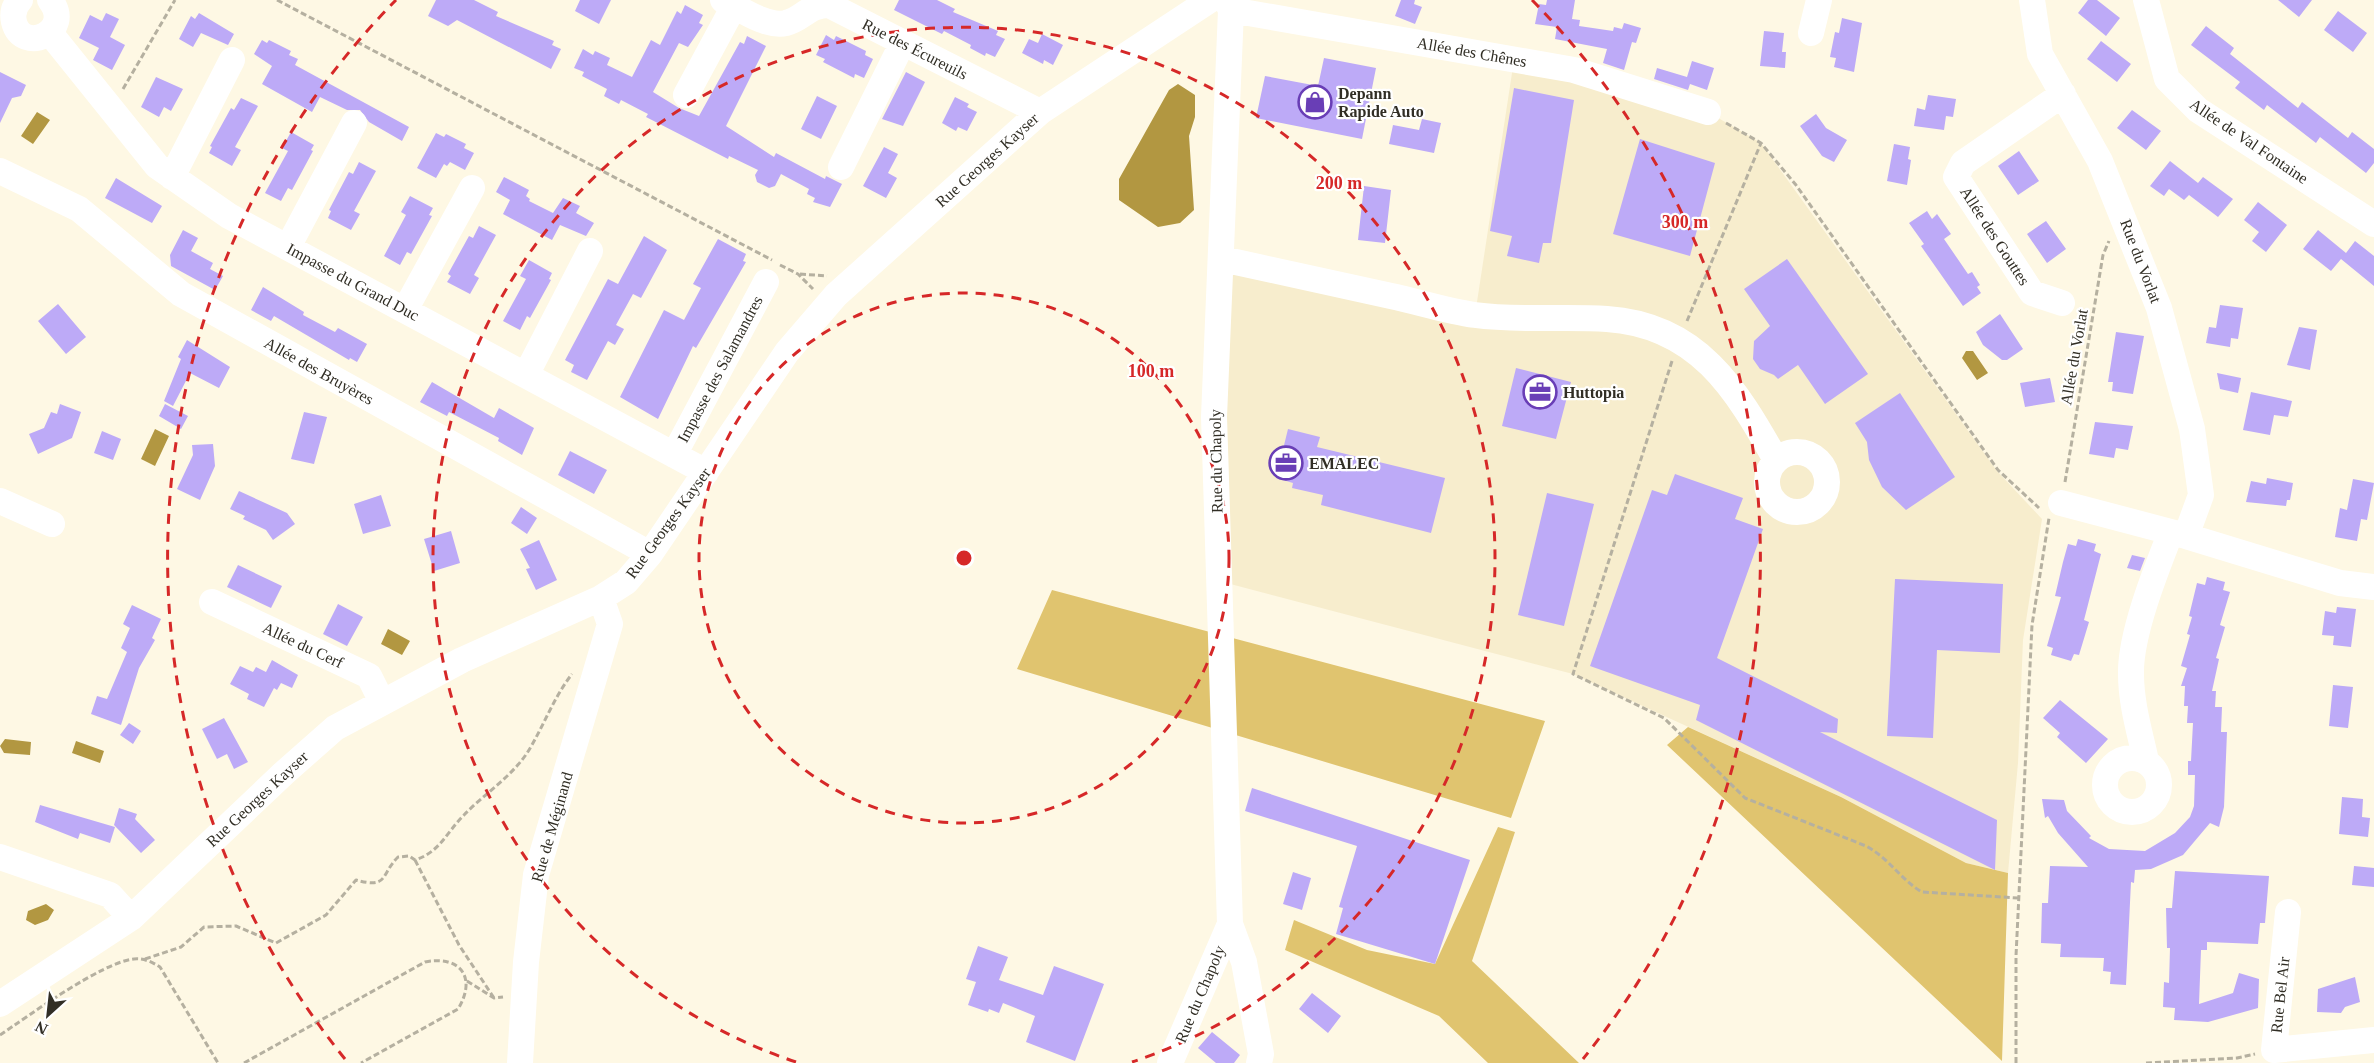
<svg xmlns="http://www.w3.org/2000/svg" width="2374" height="1063" viewBox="0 0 2374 1063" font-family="'Times New Roman',serif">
<rect width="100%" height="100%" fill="#fef8e4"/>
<path fill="#f7edcd" d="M1514,60L1708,112L1761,143L1997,471L2042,519L2023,640L2018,763L2008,873L1966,863L1841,797L1573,674L1219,581L1222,259L1475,315Z"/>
<path fill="#e0c46f" d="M1052,590L1545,721L1511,818L1017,669Z
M1688,727L1841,797L1966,863L2008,873L2002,1061L1667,745Z
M1498,827L1515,832L1472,961L1579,1063H1488L1439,1016L1285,950L1294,920L1367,950L1435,964Z"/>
<path fill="#b29741" d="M1178,84L1195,95V117L1189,136L1194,210L1180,223L1158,227L1119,200V179L1169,90Z
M37,112L50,120L33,144L21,136Z
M1966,351H1973L1988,373L1977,380L1962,358Z
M155,429L169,436L155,466L141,459Z
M388,629L410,641L402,655L381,644Z
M5,739L31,742L30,755L4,753L0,746Z
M76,741L104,751L100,763L72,753Z
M46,904L54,910L48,920L35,925L26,920L28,911Z"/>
<path fill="#bdaaf7" d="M436,0H474L498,12L496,16L554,41L552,45L561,49L551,69L457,20L448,26L428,16Z
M580,0H611L599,24L575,11Z
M899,0H937L955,9L953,12L998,31L996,35L1005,39L995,57L986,53L985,56L970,48L971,45L944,31L942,34L894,10Z
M1401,0H1415L1414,4L1422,7L1415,24L1395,16Z
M1547,0H1575L1572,19L1580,20L1579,26L1613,31L1614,27L1622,29L1624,23L1641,28L1636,43L1632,42L1624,70L1603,63L1607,49L1555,39L1557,27L1535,24L1539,4L1546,5Z
M2088,0H2097L2120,18L2106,36L2078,13Z
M2278,0H2312L2299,17Z
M685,5L703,15L699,23L703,25L688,47L679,43L653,92L679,108L699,116L740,42L744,44L747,36L766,46L726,126L774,157L776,153L825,179L826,176L842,184L830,207L813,202L815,198L807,194L809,189L781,174L775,186L769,188L757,182L755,175L758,170L729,156L728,159L646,117L648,114L621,100L619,104L604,96L607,89L582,76L584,72L574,68L583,49L593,55L595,51L610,58L607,65L632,77L651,40L660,45L677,11L681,14Z
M2338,11L2367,33L2353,52L2324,30Z
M106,13L119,19L110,37L125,45L112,70L93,60L99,48L79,38L90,15L102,21Z
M199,13L234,34L228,45L201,33L193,47L179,39L191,16L195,19Z
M1842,18L1862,23L1854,72L1834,67L1836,58L1830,57L1835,32L1839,33Z
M2206,26L2234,48L2230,54L2298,108L2302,102L2348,138L2352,132L2374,149V163L2366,173L2320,137L2316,143L2267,105L2264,110L2235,88L2240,82L2191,45Z
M1764,31L1784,33L1782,52H1786L1785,68L1760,66Z
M1042,34L1063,45L1053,65L1044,60L1043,64L1022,53L1029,39L1038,43Z
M826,35L834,40L836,36L866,51L865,55L873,59L864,78L855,74L854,78L823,62L825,59L816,55Z
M262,40L267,43L269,40L291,51L289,55L298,59L295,65L409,127L402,141L369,122L360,110H347L320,97L312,112L262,84L272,66L254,54Z
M2101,41L2131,64L2117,82L2087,59Z
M1324,58L1376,68L1362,139L1256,118L1265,76L1318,86Z
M1692,61L1714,68L1707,90L1690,84L1688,90L1654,79L1657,68L1687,77Z
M0,72L26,85L21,96L12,98L0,123Z
M906,72L925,82L903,126L882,119Z
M156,77L183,89L171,111L164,107L159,117L141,107Z
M1514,88L1574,100L1551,243H1543L1539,263L1507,256L1512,236L1490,231Z
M1928,95L1956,99L1953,117L1946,116L1944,130L1914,126L1917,108L1925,110Z
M817,96L837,106L821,139L801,129Z
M955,97L969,104L967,107L977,112L967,131L958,127L956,131L942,123Z
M241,98L258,106L235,147L241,150L232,166L209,153L212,147L210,146L231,108L234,110Z
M2132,110L2161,131L2146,150L2117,128Z
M1816,114L1826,128L1847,140L1834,162L1822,156L1800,126Z
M1422,119L1441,123L1434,153L1389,144L1393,125L1419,130Z
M291,132L314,145L311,150L313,151L292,190L288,188L281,201L265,193L288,151L282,148Z
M436,133L444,137L446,134L466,144L464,148L474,153L465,170L450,162L447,166L444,164L436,178L417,168Z
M1640,139L1715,163L1690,256L1613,234Z
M1894,144L1910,147L1908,159L1911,160L1907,185L1887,181Z
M884,147L898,154L888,173L897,178L886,198L863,186Z
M2019,151L2039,181L2018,195L1998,166Z
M2170,161L2198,183L2203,177L2233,199L2218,217L2189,195L2184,200L2169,189L2164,196L2150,186Z
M359,162L376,171L354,211L360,214L351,230L328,218L331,211L329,210L349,172L353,174Z
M504,177L529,190L526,196L530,199L529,201L553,213L563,198L580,206L576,213L594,223L586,236L560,225L552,240L503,214L510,200L496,192Z
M116,178L162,206L152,223L105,198Z
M1364,186L1391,190L1385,243L1358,240Z
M410,196L433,208L429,215L432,216L411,254L407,252L400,265L384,256L406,215L401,212Z
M2258,202L2287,225L2266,252L2252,241L2259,232L2244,220Z
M1927,211L1932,219L1937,214L1951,234L1944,239L1968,274L1972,272L1980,285L1977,287L1981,293L1963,306L1921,246L1924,244L1909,223Z
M2046,221L2066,249L2047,263L2027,234Z
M479,226L496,235L474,275L479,278L470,294L447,282L451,276L448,274L469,236L473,238Z
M183,230L198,238L191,251L213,263L210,269L223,276L215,290L171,266L170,255Z
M2318,230L2346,253L2355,241L2374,256V286L2341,259L2331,271L2303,249Z
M644,236L667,250L641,298L633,294L616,325L624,329L615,345L608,341L587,380L571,372L574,365L565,360L608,279L618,284Z
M718,239L746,254L743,261L746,262L696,348L693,346L658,419L620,397L664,310L684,320L701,288L693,284Z
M1787,259L1868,374L1825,404L1798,365L1778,379L1774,375L1760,369L1753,359L1754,341L1770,326L1744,289Z
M529,260L552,273L549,279L551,280L530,318L527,316L520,330L503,321L526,279L520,276Z
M263,287L304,312L303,315L335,332L338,328L367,344L357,362L350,358L349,360L274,316L271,321L251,310Z
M58,304L86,337L66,354L38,321Z
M2220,305L2243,308L2238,339L2231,338L2230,347L2206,343L2209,327L2216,328Z
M2000,314L2023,349L2007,360H2002L1983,345L1976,332Z
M2299,327L2317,330L2310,370L2287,365Z
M2116,332L2144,336L2133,394L2112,391L2113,382H2108Z
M187,340L230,367L219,388L190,373L173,406L164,401L181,359L178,357Z
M1516,368L1571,382L1556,439L1502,426Z
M2217,373L2241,378L2238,393L2220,389Z
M2050,378L2055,402L2025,407L2020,383Z
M432,382L494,418L499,408L534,428L522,455L498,441L499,438L449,412L447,416L420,402Z
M2251,392L2292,401L2288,417L2274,415L2270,435L2243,430Z
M1900,393L1955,477L1906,510L1882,487L1869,460L1867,442L1855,423Z
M60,404L81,412L72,438L38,454L29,434L44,428L51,412L57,414Z
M165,404L188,416L181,429L159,416Z
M304,412L327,417L314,464L291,459Z
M2095,422L2133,426L2128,450L2116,448L2114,458L2089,454Z
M1288,429L1320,437L1317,447L1445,478L1431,533L1321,505L1323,495L1292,488L1293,483L1276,478Z
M102,431L121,439L113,460L94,453Z
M213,444L215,466L200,500L177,489L193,455L192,445Z
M570,451L607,470L594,494L558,475Z
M1675,474L1743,498L1735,519L1763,529L1717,658L1838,719L1837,733L1820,732L1997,820L1995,870L1696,720L1700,705L1590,666L1652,490L1667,495Z
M2267,478L2293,483L2290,500H2287L2286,506L2246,502L2251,481L2266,484Z
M2353,479L2374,483L2367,520L2361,519L2357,541L2335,537L2340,508L2347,510Z
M239,491L287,513L295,524L273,540L266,530L243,519L245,516L230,509Z
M1547,493L1594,504L1564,626L1518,615Z
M381,495L391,526L363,534L354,504Z
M521,507L537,518L527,534L511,523Z
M451,531L460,563L434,571L424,539Z
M2078,539L2096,544L2094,551L2101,554L2084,620L2089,622L2079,655L2074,654L2071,661L2051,655L2053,648L2047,646L2061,597L2055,596L2063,562L2068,544L2076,546Z
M539,540L557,580L536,590L526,569L530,568L520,549Z
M2132,555L2145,558L2140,571L2127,568Z
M238,565L282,586L271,608L227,587Z
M2207,577L2225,582L2223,590L2230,592L2220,625L2225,627L2216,658L2219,659L2212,691H2216L2215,707H2222L2221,732H2227L2224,807L2219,827L2210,823L2183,855L2151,869L2135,870L2134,883L2131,882L2126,985L2110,984L2111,972L2103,971L2104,958L2060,957L2061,944L2041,943L2042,903H2048L2050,866L2088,867L2058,833L2048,816L2045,818L2042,799L2064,800L2067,811L2091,836L2089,838L2109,849L2145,851L2175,833L2190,817L2194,806L2195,775H2188V761H2191L2193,723H2187L2188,706H2184L2185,686H2181L2187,668L2181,666L2190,635L2187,634L2192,617L2189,616L2197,583L2205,585Z
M1895,579L2003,584L2000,653L1937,650L1933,738L1887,736Z
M338,604L363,617L347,646L323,634Z
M132,605L161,619L152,638L155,640L139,668L121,725L91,714L97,696L107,699L127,652L121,648L130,628L123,624Z
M2337,607L2356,609L2351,647L2333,645L2334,636L2322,635L2325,611L2336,613Z
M272,660L298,675L292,688L281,683L277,690L274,688L264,707L247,699L249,694L230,684L240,666L253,672L256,667L266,672Z
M2333,685L2353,687L2348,728L2329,726Z
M2060,700L2108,739L2086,763L2057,737L2060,733L2043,718Z
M224,718L248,762L234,769L227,754L217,759L202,729Z
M129,723L141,731L133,744L120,735Z
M1252,788L1470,860L1435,964L1336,934L1343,908L1339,907L1357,846L1245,811Z
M2342,797L2363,799L2362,817L2370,818L2368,837L2339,834Z
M40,805L115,827L110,843L80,833L78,839L35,822Z
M119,808L137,814L135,819L155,840L141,853L114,825Z
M2354,866L2374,868V887L2352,885Z
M2175,871L2269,876L2265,923H2260L2258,944L2207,942V950H2201L2199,1004L2233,993L2239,973L2259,979L2258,1008L2208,1022L2174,1020L2175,1008L2163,1007L2164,982L2169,983L2170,948H2167L2166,908H2172Z
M1293,872L1311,878L1302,910L1283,904Z
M978,946L1008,957L999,980L1043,995L1054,966L1104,984L1075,1061L1026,1042L1035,1016L1003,1003L999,1013L989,1009L988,1012L968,1005L976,982L966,979Z
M2355,977L2360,1002L2345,1007L2341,1013L2317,1012L2318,989Z
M1312,993L1341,1016L1328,1033L1299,1009Z
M1212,1032L1240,1055L1234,1063H1216L1198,1048Z"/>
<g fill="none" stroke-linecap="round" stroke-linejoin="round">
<path stroke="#b5b0a0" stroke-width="3" stroke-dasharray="6 3" stroke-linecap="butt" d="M277,0L772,260
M123,89L175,0
M1726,123L1761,143L1796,185L1998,470L2039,508
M780,265L798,274L813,289
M800,274L827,276
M1687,321L1761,143
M1672,361L1573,674L1664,718L1745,798L1866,846C1890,859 1901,880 1922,892L2018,898
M2065,482L2103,255L2109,241
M415,860L459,945L494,998
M145,959L181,947L204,927L236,926L276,943L326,915L356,880C389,889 380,875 398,857L409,856L415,860C440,852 446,833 464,815C484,794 513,776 529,750C544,725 554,697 572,674
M467,981L494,998L503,997
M0,1035C30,1015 102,962 134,959C144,958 152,962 160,967L218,1063
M244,1063L425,962C461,955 477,978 458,1009L361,1063
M2016,1063V956L2032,625L2049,518
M2146,1063L2237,1058L2255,1054"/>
<path stroke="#fff" stroke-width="26" d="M20,0C14,6 12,13 14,22C22,55 75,32 50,0
M723,0C739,8 767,28 786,23C803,19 808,5 829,5L1040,112
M1226,0L1231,10L1214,417L1216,479L1230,924L1244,962L1261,1054L1259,1063
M2032,0L2040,54L2100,161L2159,308L2192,429L2201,495L2186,536
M2146,0L2167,79L2198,110L2374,224
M1231,10L1574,70L1708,112
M50,33L157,166L229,216L706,472
M1811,33L1819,0
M686,95L734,6
M841,167L903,42
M0,171L79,209L181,294L650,554
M172,177L232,60
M288,247L354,123
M1222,259C1278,271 1334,284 1391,296C1419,302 1447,311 1475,315C1518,321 1564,316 1607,319C1698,325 1736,389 1776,460
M2062,303L2032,293L1956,177L1963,163L2063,94
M405,310L472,188
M526,375L590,251
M1767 482a30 30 0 1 1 60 0a30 30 0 1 1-60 0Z
M674,455L766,282
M0,501L52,524
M2061,503L2186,536L2340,583L2374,587
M212,602L369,676L382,702
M2105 785a27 27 0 1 1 54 0a27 27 0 1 1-54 0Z
M2146,761C2140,733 2131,704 2131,674C2130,635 2156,570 2171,532
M0,857L110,895L131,918
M2288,912L2274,1050L2374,1040
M0,1004L131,918L284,773L335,728L462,660L601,598L626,582L650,554L787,352L836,295L1040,112L1210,0
M520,1063L526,962L536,875L610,624L601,598
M1170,1063L1230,924"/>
</g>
<g fill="none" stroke="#d62828" stroke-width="3" stroke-dasharray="10 8">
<circle cx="964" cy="558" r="265"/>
<path d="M796 1062A531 531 0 1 1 1132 1062"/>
<path d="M345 1059A796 796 0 0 1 396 0M1532 0A796 796 0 0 1 1583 1059"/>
</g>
<defs>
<symbol id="shop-ring" viewBox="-11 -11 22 22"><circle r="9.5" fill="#fff" stroke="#693eb6" stroke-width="1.5"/><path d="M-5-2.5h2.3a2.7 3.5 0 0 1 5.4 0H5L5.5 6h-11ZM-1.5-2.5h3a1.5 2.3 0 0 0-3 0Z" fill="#693eb6"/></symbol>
<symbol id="office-ring" viewBox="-11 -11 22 22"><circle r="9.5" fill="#fff" stroke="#693eb6" stroke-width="1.5"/><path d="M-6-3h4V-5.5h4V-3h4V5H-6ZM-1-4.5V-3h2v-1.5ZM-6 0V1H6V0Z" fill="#693eb6"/></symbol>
</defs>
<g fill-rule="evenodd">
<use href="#shop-ring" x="1296" y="83" width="38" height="38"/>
<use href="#office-ring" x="1521" y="373" width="38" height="38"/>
<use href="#office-ring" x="1267" y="444" width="38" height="38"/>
</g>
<g text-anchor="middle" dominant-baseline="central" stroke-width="4.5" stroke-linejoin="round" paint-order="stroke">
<g font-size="16" fill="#312e25" stroke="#fff">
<text transform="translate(915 49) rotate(27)">Rue des Écureuils</text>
<text transform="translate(1472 52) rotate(10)">Allée des Chênes</text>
<text transform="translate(2249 141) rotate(34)">Allée de Val Fontaine</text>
<text transform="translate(987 160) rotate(-42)">Rue Georges Kayser</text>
<text transform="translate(1995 236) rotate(57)">Allée des Gouttes</text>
<text transform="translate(2141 261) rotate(69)">Rue du Vorlat</text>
<text transform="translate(353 282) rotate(28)">Impasse du Grand Duc</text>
<text transform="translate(2074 357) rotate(-80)">Allée du Vorlat</text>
<text transform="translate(720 369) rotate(-62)">Impasse des Salamandres</text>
<text transform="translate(319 371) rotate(29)">Allée des Bruyères</text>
<text transform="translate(1216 461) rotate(-91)">Rue du Chapoly</text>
<text transform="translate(668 523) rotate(-54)">Rue Georges Kayser</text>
<text transform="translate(303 645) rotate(25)">Allée du Cerf</text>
<text transform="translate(257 799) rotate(-43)">Rue Georges Kayser</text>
<text transform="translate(552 827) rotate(-74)">Rue de Méginand</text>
<text transform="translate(1200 994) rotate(-67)">Rue du Chapoly</text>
<text transform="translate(2280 995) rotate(-84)">Rue Bel Air</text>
</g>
<g font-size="16" font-weight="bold" fill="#312e25" stroke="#fff" text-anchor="start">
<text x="1338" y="93">Depann<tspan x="1338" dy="18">Rapide Auto</tspan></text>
<text x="1563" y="392">Huttopia</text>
<text x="1309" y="463">EMALEC</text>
</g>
</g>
<circle cx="964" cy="558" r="9" fill="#d62828" stroke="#fff" stroke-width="3"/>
<g font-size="18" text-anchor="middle" font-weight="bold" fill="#d62828" stroke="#fff" stroke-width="4.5" stroke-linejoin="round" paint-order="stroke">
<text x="1339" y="189">200 m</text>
<text x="1685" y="228">300 m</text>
<text x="1151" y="377">100 m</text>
</g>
<g transform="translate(48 1015) rotate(207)" stroke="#ffffff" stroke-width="4.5" paint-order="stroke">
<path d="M0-4.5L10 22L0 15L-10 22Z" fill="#312e25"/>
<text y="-9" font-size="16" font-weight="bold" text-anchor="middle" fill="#312e25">N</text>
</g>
</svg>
